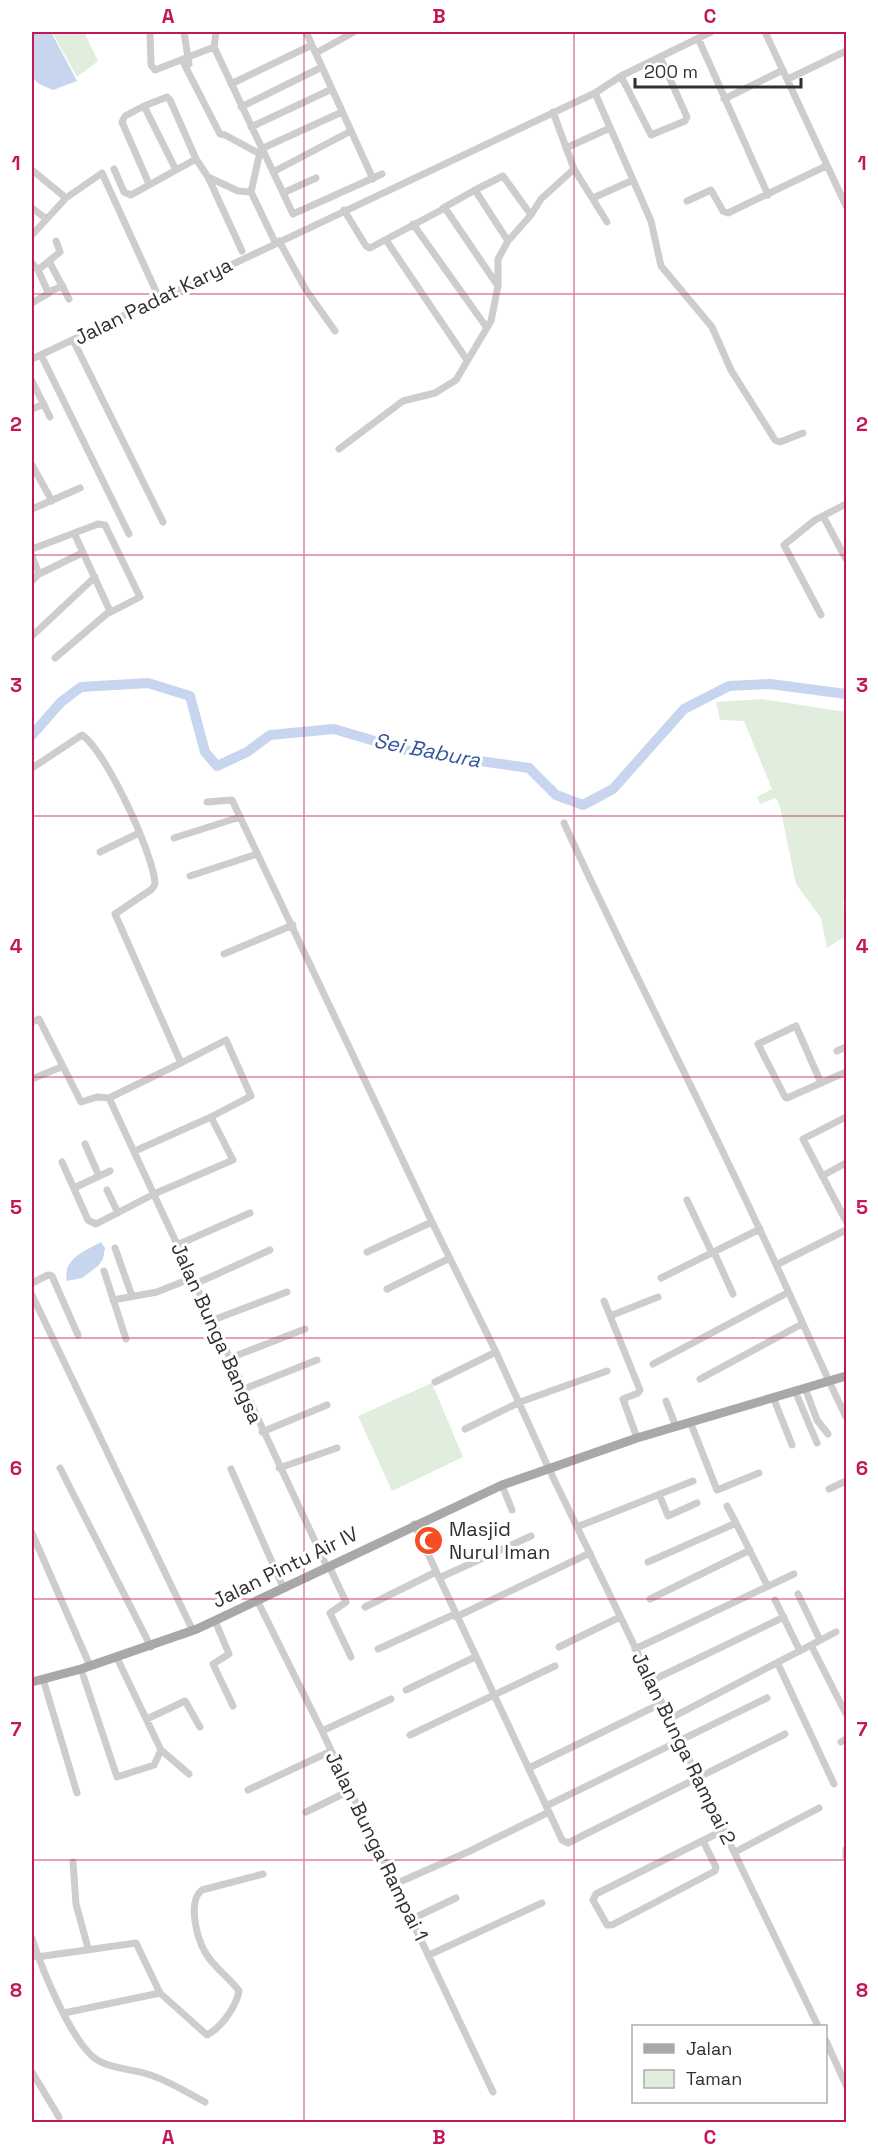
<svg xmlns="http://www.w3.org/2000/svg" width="878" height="2154" viewBox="0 0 878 2154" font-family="'Space Grotesk',sans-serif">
<rect width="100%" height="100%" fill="#fff"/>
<path fill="#e1eedd" d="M52,32H84L98,61L77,77Z
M762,699L846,712V899L843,901L846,936L827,948L821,918L796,884L780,807L776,798L760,804L757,797L772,789L744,721L720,720L716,702Z
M432,1383L463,1457L392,1491L358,1416Z"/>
<path fill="#c7d5ef" d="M34,32H51L77,81L53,90L39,84L32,77V34Z
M101,1242L105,1248L103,1259L98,1266L82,1278L67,1281C62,1259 85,1251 101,1242Z"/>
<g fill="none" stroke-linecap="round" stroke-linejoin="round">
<path stroke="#c7d5ef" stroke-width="10" d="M32,735L61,702L81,687L148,683L190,696L205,752L217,766L247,752L270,735L334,729L409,751L529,768L556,795L583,805L613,789L684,709L729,686L770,684L846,694"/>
<path stroke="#cdcdcd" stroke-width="7" d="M150,32L151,65L155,70L214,47
M184,32L189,64
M216,32L214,47L293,214L382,174
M306,32L373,179
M765,32L846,206
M698,38L768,195
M316,53L354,32
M182,60L220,134L225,135L260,154
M621,76L651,135L685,121L687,117L660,57
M788,79L846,51
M231,84L312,45
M595,93L651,221L661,266L712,327L731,370L775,440L780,442L803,433
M724,99L783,70
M144,106L125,116L122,122L149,184
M241,107L322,67
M251,127L332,89
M566,148L610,128
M261,149L342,112
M260,152L251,192L275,242
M114,169L124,192L131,195L196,159
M574,169L607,222
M32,170L66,198
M176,170L144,106L167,97L170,100L196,159L208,177L238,191L251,192
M273,172L351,131
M208,177L242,251
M475,190L503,176L531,215
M283,193L316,178
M593,198L633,180
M687,201L711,190L723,211L728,213L826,166
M32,208L45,218
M443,208L475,190L508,241
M344,210L366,246L370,248L445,208L498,286
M413,224L487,328
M32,235L66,198L102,173L160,300
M386,240L467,360
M279,241L306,290L335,331
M49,261L69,299
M32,263L38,270L48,292L63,286
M38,270L60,252L56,241
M32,303L49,293
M73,340L163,522
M41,355L129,534
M32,359L595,93L621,76L711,32
M32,381L50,417
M32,409L44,404
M339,449L403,401L435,393L456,380L491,321L498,286V259L508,241L531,215L541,199L574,169L553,112
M32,465L52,501
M32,509L80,488
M823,516L846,559
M32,549L98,524L105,525L140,597L109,613
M32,556L39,574
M32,581L39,574L82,553
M821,615L784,545L815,520L846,504
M32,636L95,577
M55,658L110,611L74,533
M32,768L82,735C106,751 154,855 155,884L152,889L115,914L181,1063L109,1098L97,1097L81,1102L39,1019L32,1022
M207,802L232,800L432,1222L496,1352L549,1469L818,2026
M564,823C626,959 696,1092 759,1228C789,1291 816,1355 846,1417
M174,838L240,817
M100,852L139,833
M190,876L257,854
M224,954L293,925
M837,1051L846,1047
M32,1079L61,1067
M821,1083L796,1026L758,1044L785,1097L787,1098L846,1072
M109,1098L327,1567
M846,1117L803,1139L846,1221
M85,1144L99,1176
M135,1151L211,1117L251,1096L226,1040L181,1063
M62,1162L88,1220L96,1224L154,1194L233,1160L211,1117
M822,1176L846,1163
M74,1188L110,1171
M107,1190L118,1213
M687,1200L712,1253
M177,1245L250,1213
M115,1248L132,1296
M367,1252L432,1222
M714,1252L733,1294
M776,1265L846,1230
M104,1271L126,1339
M661,1278L760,1229
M32,1283L48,1275L52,1276L78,1335
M195,1284L270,1250
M387,1289L450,1258
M32,1295L193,1631
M113,1300L157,1292L192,1278
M604,1301L640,1390L638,1393L623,1399L637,1438
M610,1316L658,1297
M213,1320L287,1292
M230,1358L305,1329
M653,1364L787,1293
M700,1379L802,1324
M435,1382L496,1352
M805,1388L817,1420L828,1434
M244,1389L317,1360
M795,1391L817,1443
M773,1397L792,1445
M666,1401L676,1427
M691,1424L717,1490L759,1473
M465,1429L520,1402L607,1371
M262,1432L327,1405
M60,1468L151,1647
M279,1468L337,1448
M231,1469L283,1587
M502,1485L512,1510
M829,1489L846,1481
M659,1494L668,1516L697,1503
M727,1506L736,1523
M577,1527L693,1481
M32,1533L90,1666
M648,1562L736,1523L767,1585
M329,1566L346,1602L330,1613L351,1657
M439,1578L531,1536
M798,1594L820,1640
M650,1599L750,1550
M257,1600L322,1731L493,2092
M775,1600L800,1651
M365,1607L436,1572
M456,1617L590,1553
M215,1621L229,1654L213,1664L233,1706
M811,1645L846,1714
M559,1647L620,1617
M378,1649L455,1614
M635,1649L794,1574
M117,1658L161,1750L189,1774
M778,1664L834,1784
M81,1669L117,1777L154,1765L161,1750
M43,1679L77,1793
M651,1681L784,1617
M406,1690L475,1657
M671,1718L836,1632
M147,1719L185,1701L200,1727
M322,1731L391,1699
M410,1735L555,1666
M841,1742L846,1739
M529,1768L662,1703
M248,1790L331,1751
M546,1806L767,1698
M306,1812L349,1791
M549,1812L562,1840L568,1843L785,1734
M703,1841L716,1867L715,1871L612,1925H607L593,1900L596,1894L724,1830
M846,1849V1857
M735,1852L819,1808
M73,1862L76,1904L88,1948
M395,1884L470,1851L549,1812L414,1524
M412,1919L456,1898
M32,1938C41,1967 73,2047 99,2061C113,2069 132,2069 147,2074C168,2080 186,2092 205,2102
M429,1955L542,1903
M37,1957L136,1943L160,1993L207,2035C221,2028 236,2007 239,1991C229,1977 213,1967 205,1952C197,1938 187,1901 202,1890L263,1874
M64,2013L160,1993
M826,2041L846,2085
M32,2072L59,2117"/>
<path stroke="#a8a8a8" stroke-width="9" d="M32,1682L81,1669L197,1629L502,1485L637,1438L846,1376"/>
</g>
<path fill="none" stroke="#c2185b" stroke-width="1.5" stroke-opacity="0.55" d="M304,32V2122M574,32V2122M32,294H846M32,555H846M32,816H846M32,1077H846M32,1338H846M32,1599H846M32,1860H846"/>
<defs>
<symbol id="mosque-disc" viewBox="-11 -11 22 22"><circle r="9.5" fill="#f54e24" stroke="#fff"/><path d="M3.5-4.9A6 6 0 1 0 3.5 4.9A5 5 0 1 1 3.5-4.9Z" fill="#fff"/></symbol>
</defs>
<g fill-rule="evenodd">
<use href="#mosque-disc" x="412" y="1524" width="33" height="33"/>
</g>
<g text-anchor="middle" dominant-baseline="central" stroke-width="6" stroke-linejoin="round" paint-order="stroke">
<g font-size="20" fill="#303030" stroke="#fff">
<text transform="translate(153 301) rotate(-26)">Jalan Padat Karya</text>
<text transform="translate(217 1333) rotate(66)">Jalan Bunga Bangsa</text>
<text transform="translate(285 1567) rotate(-26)">Jalan Pintu Air IV</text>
<text transform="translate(684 1748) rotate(64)">Jalan Bunga Rampai 2</text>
<text transform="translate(377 1846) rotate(64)">Jalan Bunga Rampai 1</text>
</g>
<g font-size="20" fill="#303030" stroke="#fff" text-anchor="start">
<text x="449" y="1529">Masjid<tspan x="449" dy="23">Nurul Iman</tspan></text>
</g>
<g font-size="21" font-style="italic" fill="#35579a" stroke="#fff">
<text transform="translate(427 750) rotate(11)">Sei Babura</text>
</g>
</g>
<rect width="878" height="2154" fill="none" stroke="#ffffff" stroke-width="66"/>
<rect x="632" y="2025" width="195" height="78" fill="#ffffff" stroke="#acacac" stroke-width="1.5"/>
<rect x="644" y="2044" width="30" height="9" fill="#a8a8a8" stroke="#acacac" stroke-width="1.5"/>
<text x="686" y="2055" font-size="18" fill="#303030">Jalan</text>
<rect x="644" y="2070" width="30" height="18" fill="#e1eedd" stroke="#acacac" stroke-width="1.5"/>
<text x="686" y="2085" font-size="18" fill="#303030">Taman</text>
<path d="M635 78v9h166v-9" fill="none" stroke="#303030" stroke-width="3"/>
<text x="644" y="78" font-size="18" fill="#303030" stroke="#ffffff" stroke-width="4.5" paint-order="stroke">200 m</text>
<rect x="33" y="33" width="812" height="2088" fill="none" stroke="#c2185b" stroke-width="2"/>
<g font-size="20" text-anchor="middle" font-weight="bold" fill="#c2185b">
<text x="168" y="23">A</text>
<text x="439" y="23">B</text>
<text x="710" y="23">C</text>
<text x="16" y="170">1</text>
<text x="862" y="170">1</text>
<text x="16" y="431">2</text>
<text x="862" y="431">2</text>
<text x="16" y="692">3</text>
<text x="862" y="692">3</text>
<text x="16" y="953">4</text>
<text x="862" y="953">4</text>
<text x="16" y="1214">5</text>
<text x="862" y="1214">5</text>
<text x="16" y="1475">6</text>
<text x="862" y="1475">6</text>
<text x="16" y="1736">7</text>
<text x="862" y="1736">7</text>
<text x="16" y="1997">8</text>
<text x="862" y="1997">8</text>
<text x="168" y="2144">A</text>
<text x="439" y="2144">B</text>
<text x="710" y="2144">C</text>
</g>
</svg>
